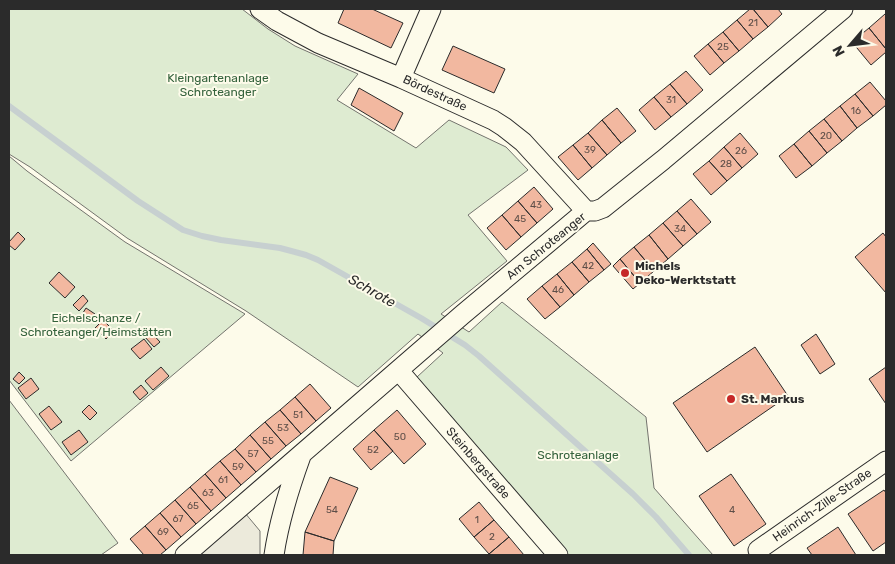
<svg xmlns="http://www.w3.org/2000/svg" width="895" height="564" viewBox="0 0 895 564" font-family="Rubik,sans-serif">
<rect width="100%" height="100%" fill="#fdfbea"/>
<path fill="#deebd1" stroke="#74746e" d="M9,9H242L268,29L295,46L358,74L337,100L416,148L449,120L506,147L528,170L468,215L507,261L441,314L469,332L502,302L646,417L654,488L713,555H568L417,377L443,353L418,334L358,387L246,311L127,238L30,167L9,154Z
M9,156L27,171L125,242L245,314L71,461L9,380Z
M9,400L118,543L101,555H9Z"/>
<path fill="#eceadb" stroke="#74746e" d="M245,513L260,531V555H197Z"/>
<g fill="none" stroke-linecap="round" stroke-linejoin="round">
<path stroke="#c7d0d0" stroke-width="6" d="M9,106L138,201L183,230L202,236L221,240L280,248L306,255L318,260L421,318L465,345L479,356L633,494L656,517L689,555"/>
</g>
<path fill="#f2b8a0" stroke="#2b2b2b" d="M344,9H372L403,23L391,48L338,23Z
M750,9H753L768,27L753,39L737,20Z
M753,9H778L782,14L768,27Z
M885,14L886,15V49L869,28Z
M737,20L753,39L739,51L723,32Z
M869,28L886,49V52L871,65L852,42Z
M723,32L739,51L724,63L708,44Z
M708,44L724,63L710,75L694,56Z
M453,46L505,69L494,93L442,70Z
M686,71L703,90L687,104L670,84Z
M870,82L886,101V105L873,116L855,94Z
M670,84L687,104L671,117L654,97Z
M359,88L403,113L394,131L351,105Z
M855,94L873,116L857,128L840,106Z
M654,97L671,117L655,130L639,110Z
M840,106L857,128L842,141L824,119Z
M617,108L636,131L621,143L602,120Z
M824,119L842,141L827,153L809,131Z
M602,120L621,143L607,155L588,133Z
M809,131L827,153L812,166L794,144Z
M588,133L607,155L592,168L573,145Z
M740,133L758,154L742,168L724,147Z
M794,144L812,166L796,178L779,156Z
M573,145L592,168L578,180L558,157Z
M724,147L742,168L727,181L709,161Z
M709,161L727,181L711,195L693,174Z
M534,187L553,209L537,223L518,201Z
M691,199L711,222L697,234L677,211Z
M518,201L537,223L521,237L502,215Z
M677,211L697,234L683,246L663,223Z
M502,215L521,237L506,250L487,228Z
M663,223L683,246L668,259L649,235Z
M18,232L25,239L15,250L9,245V242Z
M883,233L886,237V293L855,257Z
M649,235L668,259L654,271L634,247Z
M593,243L611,264L604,270L587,249Z
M634,247L654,271L640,283L620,259Z
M587,249L604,270L589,282L572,262Z
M620,259L640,283L633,289L613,266Z
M572,262L589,282L574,295L557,274Z
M59,272L75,287L65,298L49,283Z
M557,274L574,295L560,307L542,286Z
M542,286L560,307L545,319L527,299Z
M83,295L88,301L79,311L73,305Z
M86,308L95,314L90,321L81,316Z
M103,320L114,331L106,339L95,328Z
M150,331L160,342L154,347L144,336Z
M816,334L835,364L820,374L801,345Z
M144,339L152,349L140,359L131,349Z
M755,347L788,396L707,452L673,403Z
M161,367L169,376L153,390L145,381Z
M886,367V404L869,379Z
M19,372L25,378L19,384L13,379Z
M31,378L39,389L26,399L18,388Z
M310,384L331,408L316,421L295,397Z
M141,385L148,393L140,400L133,392Z
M295,397L316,421L301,434L280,410Z
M89,405L97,413L90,420L82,412Z
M49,406L62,422L51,430L39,414Z
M280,410L301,434L286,446L265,422Z
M397,410L426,444L404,464L374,430Z
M265,422L286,446L271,459L250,435Z
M79,430L88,442L71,455L62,442Z
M374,430L393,451L371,470L353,449Z
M250,435L271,459L256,472L235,449Z
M235,449L256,472L241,485L220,461Z
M220,461L241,485L226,498L205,474Z
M205,474L226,498L211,511L190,487Z
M731,474L766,524L734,546L699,496Z
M330,477L358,488L334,541L305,532Z
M190,487L211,511L196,524L175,500Z
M884,490L886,493V542L873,551L848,514Z
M175,500L196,524L181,537L160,513Z
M479,502L494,520L474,537L459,519Z
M160,513L181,537L166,550L145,526Z
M494,520L509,537L489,554L474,537Z
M145,526L166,550L160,555H144L130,539Z
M838,527L856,555H812L807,548Z
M305,532L334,541L333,555H303Z
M509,537L524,555H490L489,554Z"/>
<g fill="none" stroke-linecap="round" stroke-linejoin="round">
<defs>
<path id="street" d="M260,9L277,21L318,43L401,78L493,120L504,127L523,142L586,211
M401,78L431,9
M399,371L558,555
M758,550L886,461
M185,555L462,315L586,211H595L603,208L663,160L843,9
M274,555C279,521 289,489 301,456"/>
</defs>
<use href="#street" stroke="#2b2b2b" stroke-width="21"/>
<use href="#street" stroke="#fdfbea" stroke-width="19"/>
</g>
<g fill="#c62828" stroke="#fdfbea" stroke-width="2">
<circle cx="625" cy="273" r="5"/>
<circle cx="731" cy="399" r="5"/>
</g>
<g text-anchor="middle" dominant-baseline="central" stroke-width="4" stroke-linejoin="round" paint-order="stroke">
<g font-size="10" fill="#5d4e48">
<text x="753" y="23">21</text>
<text x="723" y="47">25</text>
<text x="671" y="100">31</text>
<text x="856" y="111">16</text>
<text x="826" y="136">20</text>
<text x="590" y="150">39</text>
<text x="741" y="151">26</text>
<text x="726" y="164">28</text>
<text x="536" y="205">43</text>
<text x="520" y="219">45</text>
<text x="680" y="229">34</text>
<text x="588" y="266">42</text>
<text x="558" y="290">46</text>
<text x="298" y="415">51</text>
<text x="283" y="428">53</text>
<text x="400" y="437">50</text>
<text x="268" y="441">55</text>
<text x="373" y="450">52</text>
<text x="253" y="454">57</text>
<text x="238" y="467">59</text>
<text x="223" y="480">61</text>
<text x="208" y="493">63</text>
<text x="193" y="506">65</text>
<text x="332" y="510">54</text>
<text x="732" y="510">4</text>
<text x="178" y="519">67</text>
<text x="477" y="520">1</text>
<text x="163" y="532">69</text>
<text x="492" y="537">2</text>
</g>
<g font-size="12" fill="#34623c" stroke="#fdfbea">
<text x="218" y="78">Kleingartenanlage<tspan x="218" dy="14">Schroteanger</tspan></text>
<text x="96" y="318">Eichelschanze /<tspan x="96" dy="14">Schroteanger/Heimstätten</tspan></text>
<text x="578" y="455">Schroteanlage</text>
</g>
<g font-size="12" fill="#2b2b2b" stroke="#fdfbea">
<text transform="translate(435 93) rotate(25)">Bördestraße</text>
<text transform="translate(546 246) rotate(-39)">Am Schroteanger</text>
<text transform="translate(478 463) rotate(49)">Steinbergstraße</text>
<text transform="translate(822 505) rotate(-35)">Heinrich-Zille-Straße</text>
</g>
<g font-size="12" font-weight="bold" fill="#2b2b2b" stroke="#fdfbea" text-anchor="start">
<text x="635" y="266">Michels<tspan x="635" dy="14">Deko-Werktstatt</tspan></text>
<text x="741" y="399">St. Markus</text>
</g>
<g font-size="14" font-style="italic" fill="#2b2b2b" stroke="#fdfbea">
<text transform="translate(372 291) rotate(30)">Schrote</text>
</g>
</g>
<rect width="895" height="564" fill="none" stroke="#2b2b2b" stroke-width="20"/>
<g transform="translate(850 45) rotate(242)" stroke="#fdfbea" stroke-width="4" paint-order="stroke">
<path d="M0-4L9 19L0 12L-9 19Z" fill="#2b2b2b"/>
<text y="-8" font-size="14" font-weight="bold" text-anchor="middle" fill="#2b2b2b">N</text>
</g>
</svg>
